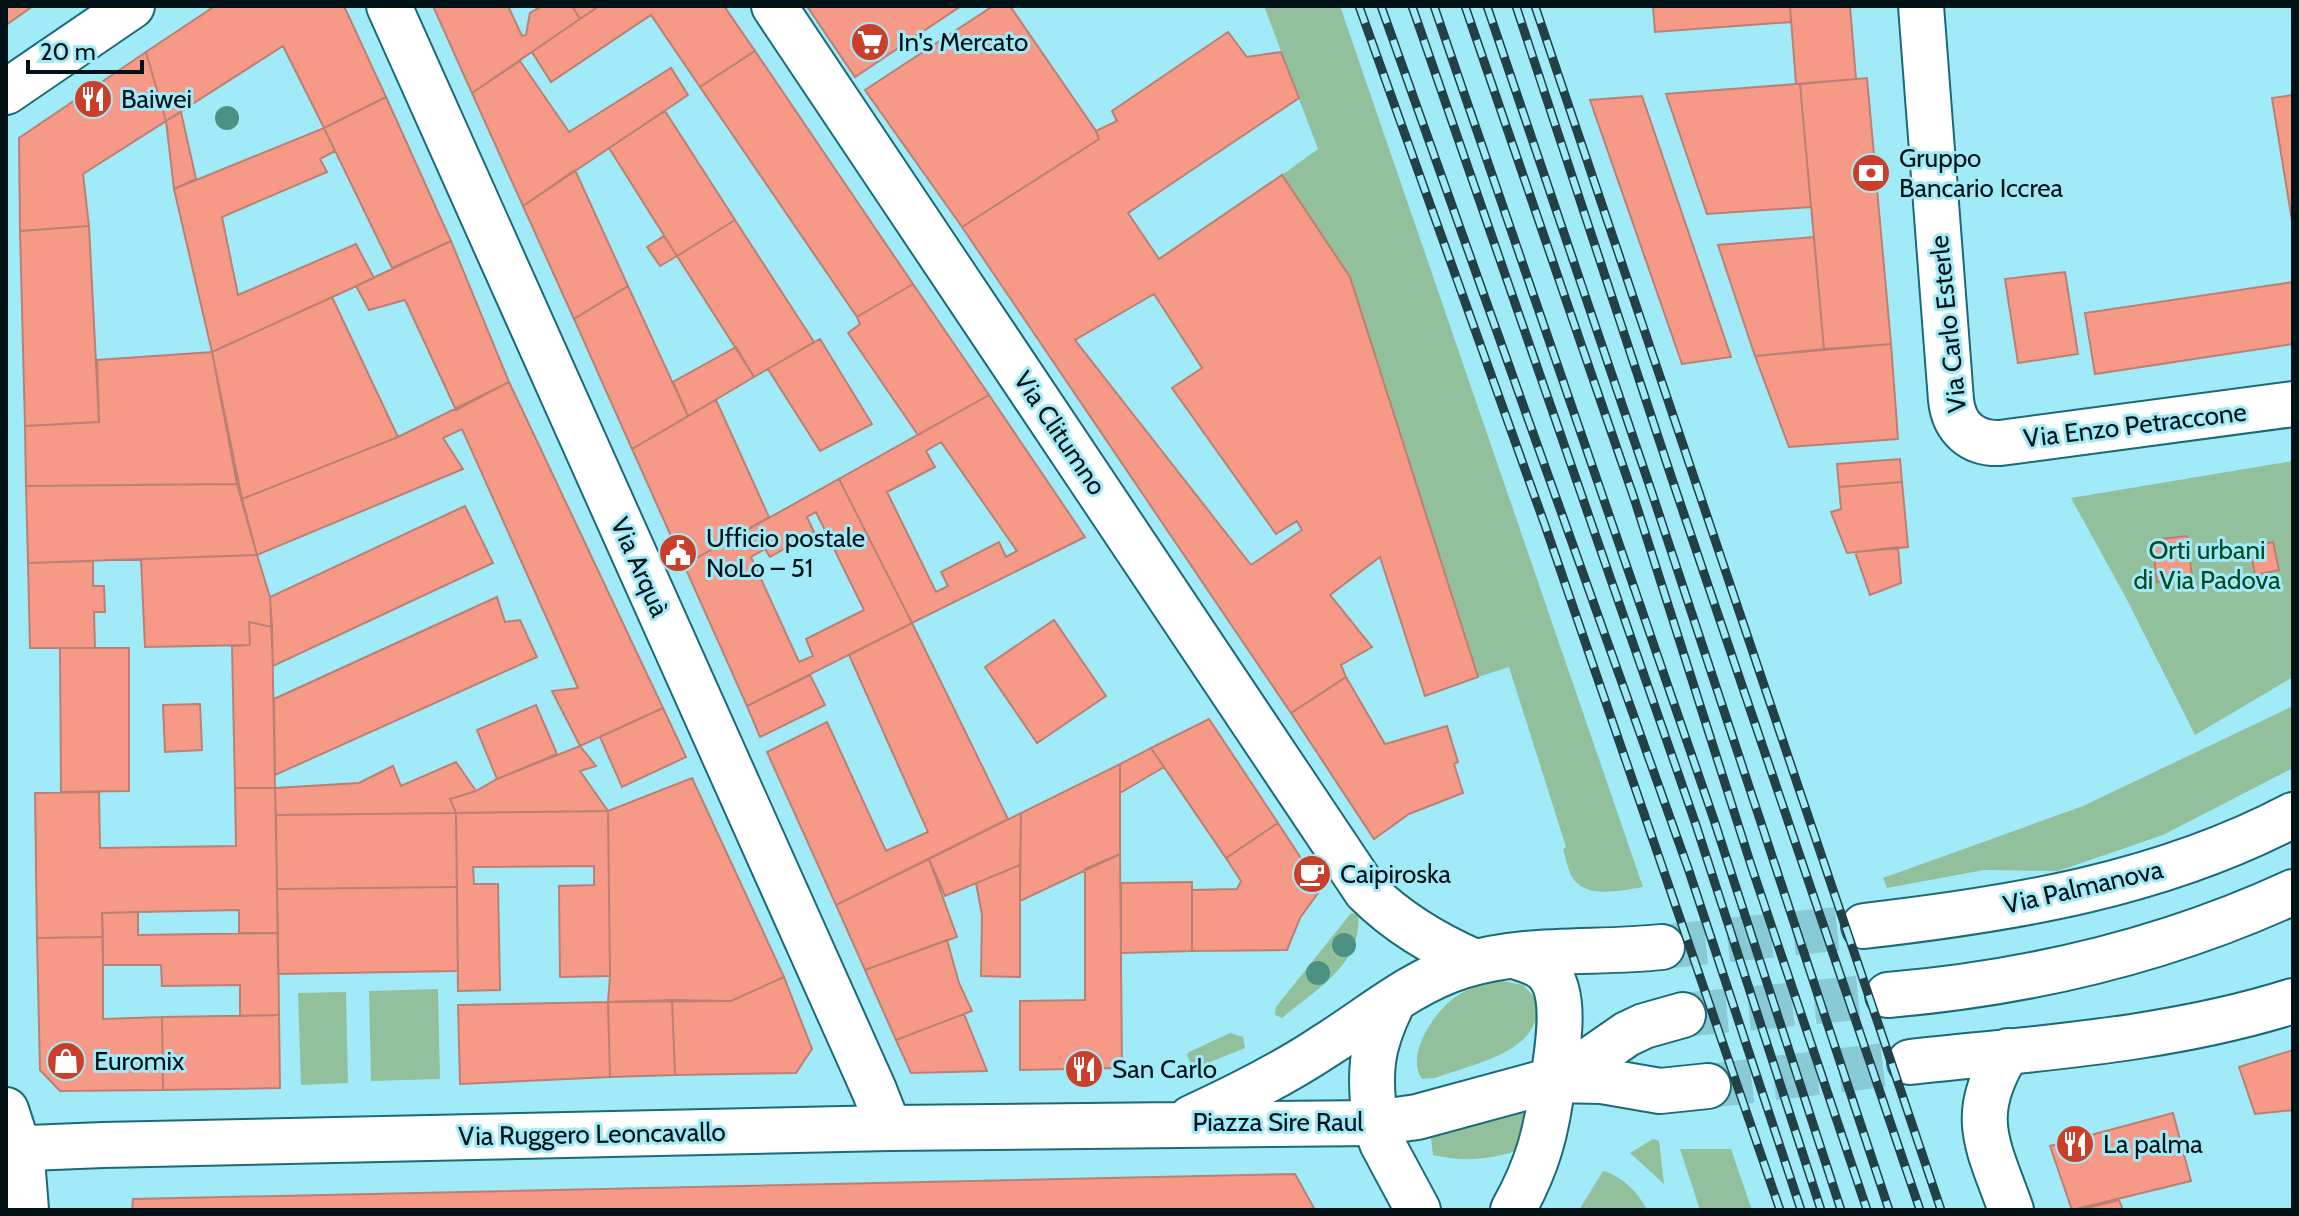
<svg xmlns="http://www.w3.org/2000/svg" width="2299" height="1216" viewBox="0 0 2299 1216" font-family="Cabin,sans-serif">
<rect width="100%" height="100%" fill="#a1ebf9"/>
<path fill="#92c09c" d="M1264,6H1340L1643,887C1623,890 1589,899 1574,880C1568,872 1566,859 1563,849L1566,847L1509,667L1478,677L1350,277L1282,175L1318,149Z
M2293,461V677L2195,735L2125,596L2071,498Z
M2293,706V768L2163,835L2058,871L1984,870L1887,888L1883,878L2083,806Z
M1351,913L1358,915C1363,964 1315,990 1282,1018L1275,1015L1276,1007Z
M1502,981L1523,985L1535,998C1549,1051 1471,1064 1435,1078L1422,1079C1404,1054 1437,1007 1460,994C1473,986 1487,983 1502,981Z
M438,989L440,1079L371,1081L369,991Z
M346,992L348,1083L301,1085L298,993Z
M1230,1033L1243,1037L1245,1048L1195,1068L1192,1067L1187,1055L1189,1052Z
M1491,1112H1521L1529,1117L1525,1148C1493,1159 1467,1163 1433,1155L1431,1138L1438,1131Z
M1653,1139L1659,1141L1664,1184L1630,1153Z
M1680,1149H1731L1752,1210H1700Z
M1603,1171C1622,1176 1638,1192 1647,1210H1579Z"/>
<path fill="#f79987" stroke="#bb8074" stroke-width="2" fill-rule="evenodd" d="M6,6H33L6,25Z
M215,6H344L386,97L324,128L283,46L166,121L146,52Z
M433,6H508L522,36L526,35L530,13L542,6H572L580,19L472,93Z
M572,6H599L580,19Z
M599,6H724L755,51L700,87L651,15L551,82L532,52Z
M807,6H961L855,77Z
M993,6H1010L1096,131L1099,139L962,227L865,90Z
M1653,6H1790L1791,22L1655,32Z
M1790,6H1850L1856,79L1796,84Z
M1228,32L1247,57L1281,52L1299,98L1128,213L1159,259L1282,175L1350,277L1478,677L1425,696L1380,557L1330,595L1372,647L1341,665L1346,677L1291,713L962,227L1099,139L1096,131L1117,121L1112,111ZM1154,294L1202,368L1172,388L1276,534L1297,521L1302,530L1251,565L1075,340Z
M755,51L913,284L857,317L700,87Z
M146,52L166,121L83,174L89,226L20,231L19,138Z
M520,61L569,132L671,68L688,95L523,206L472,93Z
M1867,78L1891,344L1824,349L1800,84Z
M1796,84H1800L1811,207L1707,214L1666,94Z
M2293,95V227L2272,98Z
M1642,96L1731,357L1682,364L1590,100Z
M386,97L451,241L392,268L324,128Z
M665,111L735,220L677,256L609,148Z
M181,112L196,179L174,189L166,121Z
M324,128L335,151L320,159L327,172L222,217L238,295L356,244L374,278L212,352L174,189Z
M575,170L628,286L574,319L523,206Z
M735,220L814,342L754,377L677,256Z
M89,226L99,422L25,426L20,231Z
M664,236L677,256L660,266L647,247Z
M1814,237L1824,349L1755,356L1718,245Z
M451,241L509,382L456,410L405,300L369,310L356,286Z
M2065,272L2078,354L2018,363L2005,279Z
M2293,282V344L2095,374L2085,313Z
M913,284L989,395L918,435L848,333L860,324L857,317Z
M628,286L688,416L632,449L574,319Z
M332,297L398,437L242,499L212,352Z
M820,339L872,424L820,451L768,369Z
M1891,344L1898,439L1789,447L1755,356Z
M736,347L754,377L688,416L673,382Z
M212,352L237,484L26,486L25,426L99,422L97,360Z
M509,382L663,708L580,746L552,691L578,688L462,429L443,438L463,469L257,555L242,499L398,437Z
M989,395L1085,537L912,623L839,479ZM941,442L1017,551L1006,557L999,542L941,572L948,586L936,592L887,492L935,467L926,451Z
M716,400L769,517L684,565L632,449Z
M1900,459L1902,482L1839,487L1837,464Z
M839,479L912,623L747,706L684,565ZM816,512L864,610L806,639L813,656L799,662L751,557L765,549L770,557L814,532L807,517Z
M1902,482L1908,547L1847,553L1831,512L1841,509L1839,487Z
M237,484L257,555L28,563L26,486Z
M465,506L493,563L273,666L270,597Z
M2187,536L2192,577L2157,582L2152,540Z
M2273,542L2279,570L2255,575L2250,547Z
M1898,547L1901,583L1870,595L1855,552Z
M257,555L270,597L272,627L249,622L250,645L145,647L141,559Z
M93,561V586H104L105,612H94L95,648H30L28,563Z
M497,597L505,622L520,620L537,657L275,775L274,699Z
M1054,620L1106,696L1037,743L985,667Z
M249,622L272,627L275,788H235L232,646L250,645Z
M912,623L1008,819L836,905L767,752L827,722L886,851L928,832L849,655Z
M60,648H129V791L61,792Z
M810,675L825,705L760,737L747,706Z
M1346,677L1385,744L1447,726L1458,762L1454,764L1463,793L1409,814L1374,839L1291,713Z
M200,704L202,750L165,752L163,705Z
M536,705L557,754L497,779L477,730Z
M663,708L686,757L622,787L600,737Z
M1209,719L1278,823L1226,858L1151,748Z
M580,746L596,766L580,771L608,811L456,813L450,799L476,791L497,779Z
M1151,748L1164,767L1120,793V764Z
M456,762L476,791L450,799L456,813L276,815L275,788L359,783L393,766L401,786Z
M1120,764V854L1020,901L1021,813Z
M692,778L784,977L731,1001L608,1002L610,976L608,811Z
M235,788H275L278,933H239V910L138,912L102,913L103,937L37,938L35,793L99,792L100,848L236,846Z
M608,811L610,976L560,977L559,886L594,885V866L473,867L474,884H498L500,990L458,991L456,813Z
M456,813L457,887L277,889L276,815Z
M1021,813L1020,865L945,896L929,859Z
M1278,823L1321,889L1300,918L1287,950L1192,951V890L1237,889L1241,881L1226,858Z
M1120,854L1122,1068L1020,1070V1001L1085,1000V869Z
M929,859L957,937L865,970L836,905Z
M1020,865V977L981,976L982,915L976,883Z
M1192,882V951L1121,953V883Z
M457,887L458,971L278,974L277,889Z
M138,912V935L278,933L279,1015L240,1016V985L162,986L161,965H103L102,913Z
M103,937V1019L162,1017L163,1090L60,1091L40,1070L37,938Z
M947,940L959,983L972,1011L896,1040L865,970Z
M784,977L812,1049L796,1073L675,1075L672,1000L731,1001Z
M672,1000L675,1075L610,1077L608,1002Z
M608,1002L610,1077L460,1084L458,1005Z
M964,1014L987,1071L911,1073L896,1040Z
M279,1015L280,1088L163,1090L162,1017Z
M2293,1050V1110L2255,1114L2239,1067Z
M2173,1113L2191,1181L2072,1210L2050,1146Z
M1295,1174L1315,1210H132L133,1199Z
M2119,1200L2123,1210H2079Z"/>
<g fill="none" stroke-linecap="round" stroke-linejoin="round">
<path stroke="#89cad7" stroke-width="44" stroke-dasharray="44 22" stroke-linecap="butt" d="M1708,1086L1910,1062"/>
<path stroke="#89cad7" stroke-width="44" stroke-dasharray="44 22" stroke-linecap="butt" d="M1662,947L1864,926
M1683,1015L1888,995"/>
<defs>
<path id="minor" d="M389,6L874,1090L889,1128
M774,6L1366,891C1398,923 1434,944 1475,962
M1921,6L1951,400C1954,428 1972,444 2000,443L2293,404
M6,92L132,6
M2008,1051C1967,1116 1988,1145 2011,1210
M1910,1062C2039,1048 2170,1040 2293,1001
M6,1110L22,1159L26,1210
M1375,1123L1382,1143L1418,1210
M1513,1210C1538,1165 1547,1131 1553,1080L1602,1081L1660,1091L1708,1086"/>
<path id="major" d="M1864,926C2012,909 2160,885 2293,815
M1514,956C1526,960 1540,963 1548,973C1568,996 1557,1052 1553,1080
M1888,995C2028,983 2165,951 2293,892
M1191,1118C1237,1097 1283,1074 1325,1046C1370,1018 1411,982 1462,966C1525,946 1596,954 1662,947
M1375,1123C1369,1072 1370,1048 1393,1002
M6,1154L29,1148L103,1145L889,1128L1375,1123L1417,1117L1553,1080L1588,1061L1627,1034L1644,1026L1683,1015"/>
</defs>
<use href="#minor" stroke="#1b6a77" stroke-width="48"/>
<use href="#major" stroke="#1b6a77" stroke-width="48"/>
<use href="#minor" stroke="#fff" stroke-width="44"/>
<use href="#major" stroke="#fff" stroke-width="44"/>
<defs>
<path id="rail" d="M1359,6L1546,528L1780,1210
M1381,6L1689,871L1801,1210
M1412,6L1696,825L1821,1210
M1434,6L1714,820L1841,1210
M1465,6L1635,501L1751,865L1867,1210
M1487,6L1652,493L1889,1210
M1516,6L1672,479L1920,1210
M1535,6L1941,1210"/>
</defs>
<use href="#rail" stroke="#224046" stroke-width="9"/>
<use href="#rail" stroke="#a1ebf9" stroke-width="6" stroke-dasharray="18" stroke-linecap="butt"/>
</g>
<g fill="#4c9182">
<circle cx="227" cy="118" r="12"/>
<circle cx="1344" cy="945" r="12"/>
<circle cx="1318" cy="973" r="12"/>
</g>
<defs>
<symbol id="supermarket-disc" viewBox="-11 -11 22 22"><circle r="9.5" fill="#cb3f2a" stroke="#a1ebf9"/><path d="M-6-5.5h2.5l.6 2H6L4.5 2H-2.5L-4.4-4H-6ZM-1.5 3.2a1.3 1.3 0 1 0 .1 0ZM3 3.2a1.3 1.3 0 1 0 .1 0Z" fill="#fff"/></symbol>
<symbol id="restaurant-disc" viewBox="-11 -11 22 22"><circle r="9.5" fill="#cb3f2a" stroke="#a1ebf9"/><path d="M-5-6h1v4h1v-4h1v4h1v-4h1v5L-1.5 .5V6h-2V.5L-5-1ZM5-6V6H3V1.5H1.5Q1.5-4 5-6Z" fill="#fff"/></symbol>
<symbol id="bank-disc" viewBox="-11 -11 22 22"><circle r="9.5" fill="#cb3f2a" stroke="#a1ebf9"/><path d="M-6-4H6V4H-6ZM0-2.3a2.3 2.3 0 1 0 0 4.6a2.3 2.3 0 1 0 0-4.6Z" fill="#fff"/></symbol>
<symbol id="civic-disc" viewBox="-11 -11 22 22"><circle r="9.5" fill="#cb3f2a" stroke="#a1ebf9"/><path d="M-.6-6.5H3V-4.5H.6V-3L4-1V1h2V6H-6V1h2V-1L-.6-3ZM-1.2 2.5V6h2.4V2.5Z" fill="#fff"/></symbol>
<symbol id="cafe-disc" viewBox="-11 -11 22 22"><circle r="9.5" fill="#cb3f2a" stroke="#a1ebf9"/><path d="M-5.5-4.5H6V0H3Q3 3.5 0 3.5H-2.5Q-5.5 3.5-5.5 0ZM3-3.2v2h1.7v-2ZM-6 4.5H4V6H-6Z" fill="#fff"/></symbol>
<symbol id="shop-disc" viewBox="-11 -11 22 22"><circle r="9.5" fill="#cb3f2a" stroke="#a1ebf9"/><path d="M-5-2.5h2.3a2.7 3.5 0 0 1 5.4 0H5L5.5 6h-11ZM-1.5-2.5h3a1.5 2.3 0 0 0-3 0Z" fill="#fff"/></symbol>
</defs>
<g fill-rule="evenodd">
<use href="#supermarket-disc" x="848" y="20" width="44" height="44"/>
<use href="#restaurant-disc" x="71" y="77" width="44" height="44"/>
<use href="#bank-disc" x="1849" y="151" width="44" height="44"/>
<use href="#civic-disc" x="656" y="531" width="44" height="44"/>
<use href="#cafe-disc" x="1290" y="852" width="44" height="44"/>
<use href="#shop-disc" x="44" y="1039" width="44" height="44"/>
<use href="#restaurant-disc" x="1062" y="1047" width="44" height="44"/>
<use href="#restaurant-disc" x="2053" y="1122" width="44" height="44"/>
</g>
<g text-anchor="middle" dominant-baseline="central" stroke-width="6" stroke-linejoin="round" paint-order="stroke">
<g font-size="26" fill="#001216" stroke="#a1ebf9" text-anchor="start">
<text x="898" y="42">In's Mercato</text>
<text x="121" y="99">Baiwei</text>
<text x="1899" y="158">Gruppo<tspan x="1899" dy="30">Bancario Iccrea</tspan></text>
<text x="706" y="538">Ufficio postale<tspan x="706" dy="30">NoLo – 51</tspan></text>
<text x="1340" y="874">Caipiroska</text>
<text x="94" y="1061">Euromix</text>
<text x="1112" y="1069">San Carlo</text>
<text x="2103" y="1144">La palma</text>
</g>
<g font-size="26" fill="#001216" stroke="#a1ebf9">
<text transform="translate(1948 324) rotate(-96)">Via Carlo Esterle</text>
<text transform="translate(2135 425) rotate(-7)">Via Enzo Petraccone</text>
<text transform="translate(1060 433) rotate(56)">Via Clitumno</text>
<text transform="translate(640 567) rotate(66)">Via Arquà</text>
<text transform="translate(2083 887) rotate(-13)">Via Palmanova</text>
<text x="1278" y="1122">Piazza Sire Raul</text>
<text transform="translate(592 1134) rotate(-1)">Via Ruggero Leoncavallo</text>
</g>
<g font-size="26" fill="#074721" stroke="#a1ebf9">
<text x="2207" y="550">Orti urbani<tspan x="2207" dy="30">di Via Padova</tspan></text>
</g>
</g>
<rect width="2299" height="1216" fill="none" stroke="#001216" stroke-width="16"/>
<path d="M28 60v12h114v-12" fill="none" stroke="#001216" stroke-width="4"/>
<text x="40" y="60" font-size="24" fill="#001216" stroke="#a1ebf9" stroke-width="6" paint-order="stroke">20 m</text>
</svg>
